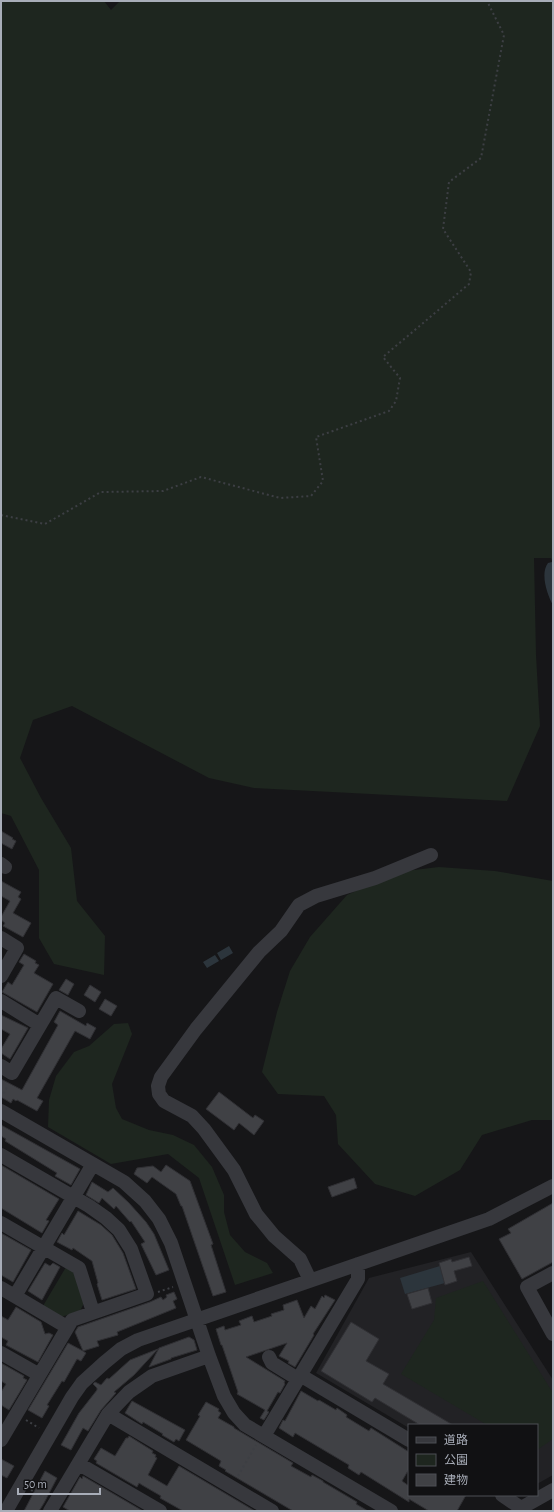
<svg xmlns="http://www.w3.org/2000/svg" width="554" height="1512" viewBox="0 0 554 1512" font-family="'Alegreya Sans','Noto Sans JP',sans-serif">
<rect width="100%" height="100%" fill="#161618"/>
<path fill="#222225" d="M471,1252L553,1380V1475L537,1484V1425H409V1428L316,1373L369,1278Z"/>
<path fill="#1e261f" d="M1,1H104L111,10L120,1H553V562L551,558H534L536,655L540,726L507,801L254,788L209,778L72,706L33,720L20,758L41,798L71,848L77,901L105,936L104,975L54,964L39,938V870L11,816L1,813Z
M439,867L495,871L553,881V1120H532L482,1135L460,1170L415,1196L375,1184L338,1144L336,1115L324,1096L278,1094L262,1072L277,1012L290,971L310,937L347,895L397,872Z
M128,1023L132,1034L112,1084L116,1108L122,1119L149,1130L173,1135L194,1145L212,1167L224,1195V1212L230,1235L245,1252L267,1263L273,1273L235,1285L199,1178L168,1154L111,1164L48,1127L49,1100L56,1076L74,1052L89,1046L114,1024Z
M66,1267L74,1271L84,1303L80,1311L61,1317L43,1306Z
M483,1281L553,1393V1439L537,1450V1425H487L401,1374L434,1320L436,1298Z"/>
<path fill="#2c353c" d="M552,562L553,563V605C547,595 540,573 548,563Z
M229,946L233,953L221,960L217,953Z
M215,955L219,961L207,968L203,962Z
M440,1266L445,1283L405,1294L400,1278Z"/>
<path fill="#404145" stroke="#303034" d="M1,831L13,838L12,839L16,841L12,849L1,843Z
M1,881L21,892L18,897L21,899L13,913L31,923L23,937L3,926L5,923L1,920V917L10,901L1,896Z
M24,954L36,961L35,963L39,965L34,973L53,984L37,1012L2,992L8,982L12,985L24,965L19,962Z
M66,979L74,984L68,995L59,990Z
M90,985L101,992L95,1002L84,995Z
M105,999L117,1006L111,1016L99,1009Z
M60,1011L86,1026L87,1023L96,1028L90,1039L75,1031L37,1098L43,1101L37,1111L17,1100L16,1101L13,1099L11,1103L1,1097V1079L22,1090L58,1025L54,1022Z
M1,1015L28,1028L10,1059L1,1053V1049L10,1034L1,1029Z
M219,1092L253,1118L255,1115L264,1121L254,1135L239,1123L234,1130L206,1109Z
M1,1125L80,1169L71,1185L55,1176L57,1173L5,1141L6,1139L1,1136Z
M1,1165L59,1199L46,1220L49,1221L42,1233L1,1208Z
M166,1165L190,1181L213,1244L211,1245L226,1292L213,1296L182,1206H181L176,1194L152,1177L147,1183L134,1174L137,1168L153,1166L161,1172Z
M354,1178L357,1188L332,1197L328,1187Z
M92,1182L108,1192L113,1188L129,1203L146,1222L154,1234L169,1270L156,1275L141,1244L145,1242L131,1221L130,1222L116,1206L114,1209L102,1198L99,1203L86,1195Z
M553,1203V1262L522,1279L499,1239L511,1233L508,1229Z
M78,1211L101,1225L112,1235L123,1253L136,1289L102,1300L97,1284L98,1283L92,1261L73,1248L72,1250L57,1242L62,1233L64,1235Z
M1,1233L31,1250L13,1282L1,1275Z
M469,1257L472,1266L454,1271L457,1281L445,1285L439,1263L451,1259L452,1262Z
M45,1263L50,1266L53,1263L60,1267L42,1300L28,1291Z
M428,1288L432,1303L412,1309L407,1294Z
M174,1292L177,1299L173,1301L176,1308L117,1332L118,1335L97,1341L99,1346L83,1351L86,1353L81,1361L77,1359L64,1382L62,1381L47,1405L49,1406L42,1418L28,1410L68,1343L83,1351L75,1332L78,1327L150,1302L161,1297L163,1300L167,1297L166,1295Z
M325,1295L335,1300L313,1334L314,1335L295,1367L288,1363L289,1361L279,1356L287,1343L246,1357L285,1381L284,1383L285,1384L280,1393L278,1392L267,1411L269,1412L264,1420L260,1418L265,1410L237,1394L238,1392L222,1345H221L216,1329L224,1326L225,1330L241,1325L239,1321L252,1316L254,1322L272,1316L271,1314L284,1310L283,1305L297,1300L304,1318L311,1306L315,1309L322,1296L324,1298Z
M16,1307L41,1322L45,1334L49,1333L53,1335L38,1362L6,1345L8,1341L1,1337V1316L8,1320Z
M351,1322L379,1339L366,1361L389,1374L383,1384L453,1425H420L375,1398L372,1402L321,1371Z
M189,1337L194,1340L197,1350L171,1358V1359L149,1367L159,1348Z
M158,1349L134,1375L114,1392L116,1393L101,1410L88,1431L83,1428L71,1450L61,1445L79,1413L97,1390V1388L93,1384L95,1382L101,1385L107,1378L109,1379L130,1360Z
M1,1363L24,1376L23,1378L27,1380L9,1410L1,1405V1392L6,1384L1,1381Z
M301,1391L318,1401L319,1400L336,1410L337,1408L347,1415L346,1417L369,1431L371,1428L409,1452V1469L402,1481L409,1486V1495H466L457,1511H429L409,1499V1502L361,1472L359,1475L348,1468L349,1465L295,1433L293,1437L279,1428L283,1420L285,1421Z
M132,1401L185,1430L179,1441L176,1439L174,1442L162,1435L163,1434L143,1422L142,1424L125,1413Z
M206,1402L219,1409L218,1411L221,1413L218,1418L234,1427V1428L293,1463L291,1466L311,1477L312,1475L323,1481V1482L357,1502L356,1504L368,1511H293L225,1471L226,1470L219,1466L221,1461L186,1440L200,1416L198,1415Z
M129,1436L153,1451L152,1453L156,1455L155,1457L157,1458L148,1475L167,1486L179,1466L255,1511H183L160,1498L161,1496L142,1485L139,1483L137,1487L96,1463L97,1461L94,1459L101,1448L115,1456L126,1438H128Z
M1,1459L14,1466L7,1478L1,1475Z
M45,1471L57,1478L44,1503L39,1511H24Z
M83,1476L143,1511H70L63,1507L80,1477L82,1479Z"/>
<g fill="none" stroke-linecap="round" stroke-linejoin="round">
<path stroke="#3d3f44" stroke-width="2" stroke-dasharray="2 3" stroke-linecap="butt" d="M1,515L45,524L101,492L163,491L201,477L280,498L311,496L323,481L316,437L389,411L396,401L400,378L383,357L469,284L471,272L443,229L449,182L481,158L504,35L487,1
M1,1098L8,1085
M158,1292L173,1287
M26,1420L39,1428
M238,1476L256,1445
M31,1490L45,1498"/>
<path stroke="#37383d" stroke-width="14" d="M1,864L5,867
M1,938L17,948L1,976
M1,1001L40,1025
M1,1066L12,1073L56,998L79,1011
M1,1111L124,1182L145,1201L159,1219L171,1243L209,1356L224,1396L234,1413L245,1425L391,1511
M1,1155L89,1206L106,1218L119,1230L131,1249L147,1294L72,1320L1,1440
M1,1223L79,1268L93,1312
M553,1273L527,1287L553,1334
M310,1280L300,1259L274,1236L256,1214L234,1170L204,1129L192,1116L164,1101L159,1094L158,1086L161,1077L196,1029L259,952L281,931L299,905L316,896L375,878L431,855
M1,1288L67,1327
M15,1296L93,1164
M1,1353L38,1374
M269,1357L272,1363L298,1379
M300,1375L409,1440
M108,1414L272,1511
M264,1436L358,1279V1264
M79,1464L160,1511
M502,1495L521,1508
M6,1511L72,1397L82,1383L104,1363L121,1349L138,1340L489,1219L553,1186
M50,1511L108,1414L129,1392L152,1376L209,1356
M517,1511L521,1508L553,1490"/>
</g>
<rect width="554" height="1512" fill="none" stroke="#a8adb8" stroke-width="4"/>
<rect x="408" y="1424" width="130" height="72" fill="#111113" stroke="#4d4f55"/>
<rect x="416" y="1437" width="20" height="6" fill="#37383d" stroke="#4d4f55"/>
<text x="444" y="1444" font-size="12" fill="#a8adb8">道路</text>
<rect x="416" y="1454" width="20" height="12" fill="#1e261f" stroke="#4d4f55"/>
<text x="444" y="1464" font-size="12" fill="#a8adb8">公園</text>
<rect x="416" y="1474" width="20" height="12" fill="#404145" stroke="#4d4f55"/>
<text x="444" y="1484" font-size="12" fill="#a8adb8">建物</text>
<path d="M18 1488v6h82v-6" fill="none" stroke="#a8adb8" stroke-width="2"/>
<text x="24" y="1488" font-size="12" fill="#a8adb8" stroke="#111113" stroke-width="3" paint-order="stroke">50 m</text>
</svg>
